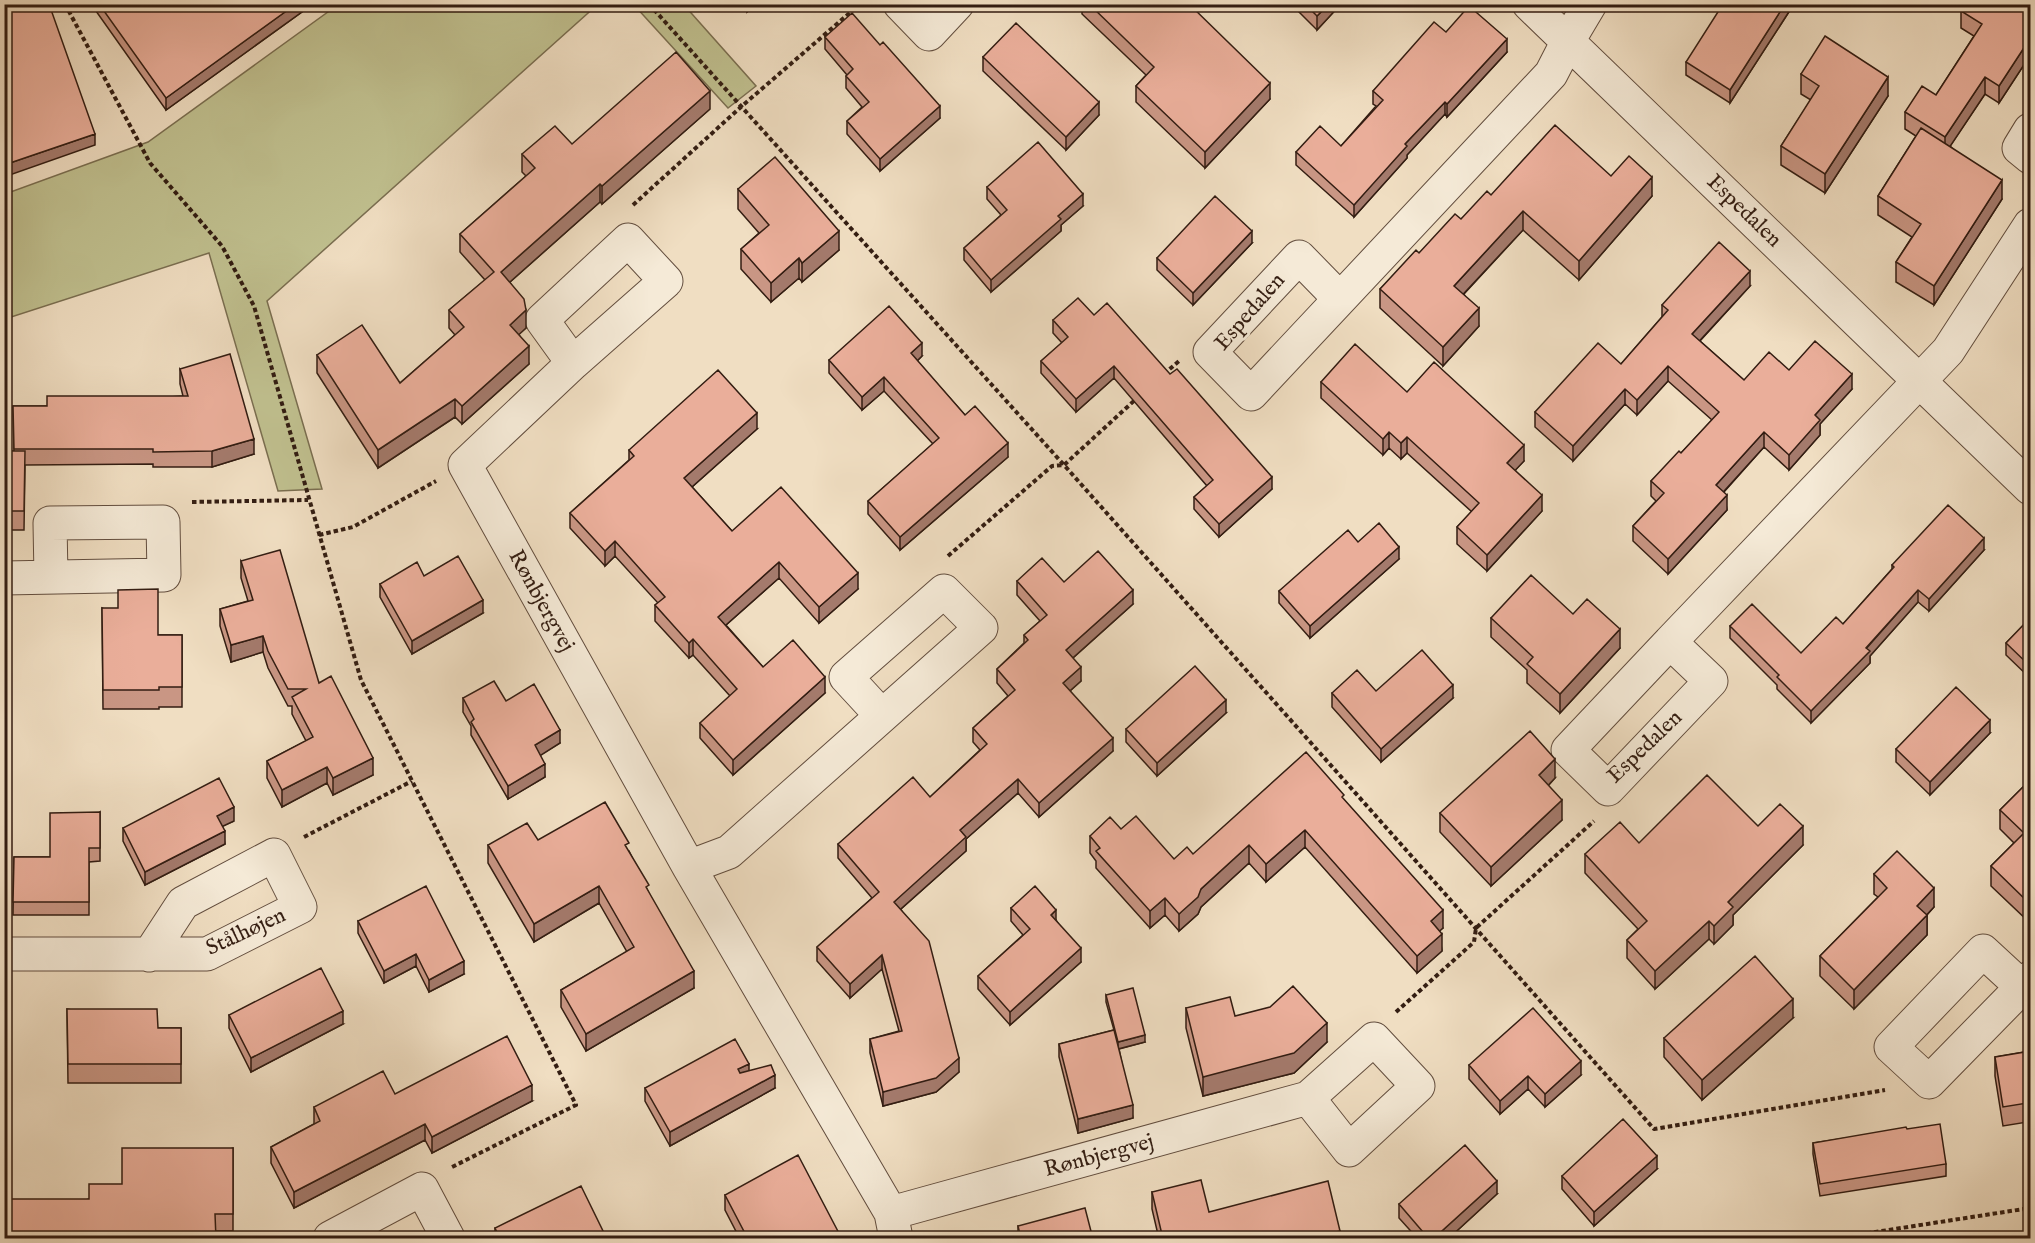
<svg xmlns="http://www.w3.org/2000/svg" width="2035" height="1243" viewBox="0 0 2035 1243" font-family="'IM FELL English',serif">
<rect width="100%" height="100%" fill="#f0dec2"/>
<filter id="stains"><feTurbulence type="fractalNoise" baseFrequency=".00333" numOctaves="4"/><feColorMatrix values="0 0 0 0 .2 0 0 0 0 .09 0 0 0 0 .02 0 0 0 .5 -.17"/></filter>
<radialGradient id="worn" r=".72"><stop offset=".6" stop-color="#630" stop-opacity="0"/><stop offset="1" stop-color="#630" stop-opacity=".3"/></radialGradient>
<path fill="#c0c08f" stroke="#7a6e50" stroke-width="1.5" d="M339,4L597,5L267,301L322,489L278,491L209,253L5,319V194L148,142Z
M634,5H684L756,86L728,108Z"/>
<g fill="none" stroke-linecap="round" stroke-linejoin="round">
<defs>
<path id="minor" d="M900,4L929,34L957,4
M1529,4L2030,488
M2030,130L2019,148L2030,157
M1340,299L1299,257L1210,352L1251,394L1551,74L1568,41L1590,4
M573,363L542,320L628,240L666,281L573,363L465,465L689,867L891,1213L896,1238
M4,578L164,575L163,522L50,523L51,577
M1670,642L1568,750L1608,789L1711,681L1670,642L1948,351L2030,225
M689,867L729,852L981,628L944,591L846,677L882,716
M4,954H207L300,907L274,855L183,903L149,955
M2022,987L1983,951L1891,1047L1929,1082L2022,987L2030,978
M891,1213L1308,1098L1374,1039L1418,1086L1349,1150L1308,1098
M330,1238L422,1189L448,1238"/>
</defs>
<use href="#minor" stroke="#624d3e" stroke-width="35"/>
<path stroke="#331d12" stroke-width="4" stroke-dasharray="4.5 3" stroke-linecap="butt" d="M65,4L150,163L222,246L254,306L361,680L576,1105L450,1168
M649,4L1064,465L1654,1129L1885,1090
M633,205L742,106L860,4
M1164,374L1179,361
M192,502L308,500
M319,535L353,527L436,481
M948,556L1052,466L1064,465L1136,399
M304,837L412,781
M1396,1012L1474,942L1476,928L1594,821
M1837,1238L2030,1208"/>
<use href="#minor" stroke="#f5ead7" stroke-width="33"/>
</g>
<path fill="#c99684" stroke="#331d12" stroke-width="1.5" d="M91,4H313L166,110Z
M740,4H756L747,12Z
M1082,4H1189L1270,99L1205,168L1136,102V86L1146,75L1082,14Z
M1291,4H1341L1317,30Z
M1794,4L1730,103L1686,75V62Z
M2031,4V54L1999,103L1985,94L1950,146L2002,199L1934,305L1896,282V262L1912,237L1878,215V196L1916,136L1905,129V112L1936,95L1974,36L1961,28V11Z
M1446,32L1507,52L1447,117L1445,114L1407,155V158L1354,217L1296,165V152L1341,146L1376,106L1373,104V91Z
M825,37L940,118L880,171L847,134V121L862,107L846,88V76L847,75L825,49Z
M983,57L1099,115L1066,150L983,71Z
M1801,74L1888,96L1825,193L1781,165V146L1811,100L1801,94Z
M710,109L602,204L600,202L510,282L526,328L519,334L529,364L462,424L455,417L378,468L317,373V355L400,383L455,335L449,328V310L485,280L460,252V234L526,176L522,172V154L572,144Z
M1611,176L1652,196L1579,280L1523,230L1464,294L1479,326L1443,366L1380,308V289L1419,253L1491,195Z
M987,187L1083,206L1061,225V231L991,292L964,260V248L1001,215L987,199Z
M738,189L839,250L802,282L799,278L771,302L741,269V249L759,233L738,209Z
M1252,243L1193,305L1157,270V258Z
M1750,286L1700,341L1744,380L1789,370L1852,389L1820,424V435L1789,470L1764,447L1724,492L1727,510L1668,574L1633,541V526L1656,501L1651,496V481L1681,453L1712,420L1668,381L1637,415L1625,404L1573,461L1535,427V412L1621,364L1662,317V305Z
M1094,315L1272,489L1219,537L1194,509V497L1207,486L1114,378L1076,412L1041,373V361L1062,343L1053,333V320Z
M922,356L917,361L965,415L1008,457L900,550L868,514V501L933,444L884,391L862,410L829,373V360Z
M180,369L254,454L212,467H153V464L25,465L24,530H4V451H14L13,406H47L183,396L180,384Z
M1321,382L1407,392L1524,461L1515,470L1542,511L1487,571L1457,544V527L1472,512L1407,453L1401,459L1389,448L1383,455L1321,398Z
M2031,399V416L2028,414V402Z
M757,429L692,487L732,531L858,589L819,623L779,578L726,625L763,667L825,693L733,775L700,738V723L730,696L693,655L689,658L655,621V605L658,603L615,556L605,566L570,528V513L629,460V450Z
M1358,542L1399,559L1310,638L1279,603V591Z
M1984,550L1929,611L1918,602L1870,656V663L1811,723L1777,689V685L1730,638V626L1801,653L1843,624L1892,569V565Z
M241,561L319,683L373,775L333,795L327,783L282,807L267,778V761L306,741L292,714V706H288L268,668L263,652L231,662L220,626V609L248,601L241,578Z
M1017,581L1064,582L1133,604L1073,658L1081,681L1070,691L1113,751L1039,817L1018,793L966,839V851L901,909L959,1072L936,1092L883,1106L870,1053V1039L899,1031L882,969L850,998L817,961V947L872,898L838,858V844L930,797L980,750L973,742V728L1008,696L997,683V669L1024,643V635L1040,621L1017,595Z
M380,584L483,613L412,654L380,597Z
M102,608L158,635H182V707H159V709H103Z
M1573,614L1620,648L1560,713L1527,683V670L1491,637V618Z
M2031,617V679L2006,655V643Z
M1376,691L1453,698L1381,762L1332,707V693Z
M463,698L506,701L560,743L540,755L545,777L508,799L471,735V726L463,712Z
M1226,713L1157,776L1126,742V729Z
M1990,733L1930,795L1896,762V749Z
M1555,778L1548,786L1562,820L1491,886L1440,832V813Z
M2031,779V921L2029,922L1991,886V866L2014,843L2000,829V810Z
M1344,800L1443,928L1439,931L1442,951L1417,973L1305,847L1266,882L1249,863L1201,907L1198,914L1179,931L1165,915L1150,928L1096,868V861L1090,853V836L1121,829L1174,859L1193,854Z
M100,812V861L89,862V915H13L14,857H50Z
M234,821L222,826L225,844L145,885L123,841V828Z
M1758,826L1803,845L1733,915V925L1714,944L1709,939L1655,989L1627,958V940L1638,929L1585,873V854L1639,843Z
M538,840L629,851L694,988L586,1051L561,1007V990L627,952L599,903L534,942L488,863V845Z
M1874,874L1934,907L1927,915V935L1854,1009L1820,976V956L1878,897L1874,894Z
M1011,908L1056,920L1081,962L1010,1025L978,989V976L1023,935L1011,921Z
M358,921L464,974L429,992L416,966L384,983L358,933Z
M1106,995L1145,1042L1119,1049L1133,1118L1078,1133L1059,1057V1044L1114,1030L1106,1002Z
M1186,1008L1235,1016L1327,1042L1294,1073L1203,1096L1186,1028Z
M67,1009L158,1028H181V1083H68Z
M229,1015L343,1024L251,1072L229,1028Z
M1793,1018L1702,1100L1664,1057V1038Z
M2031,1051V1145L2027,1122L2003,1126L1995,1076V1057Z
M1469,1065L1581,1075L1545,1107L1528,1089L1500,1114L1469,1079Z
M749,1071L775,1088L670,1146L645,1101V1088Z
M395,1094L532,1101L432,1153L425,1140L294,1208L271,1163V1147L314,1124V1107Z
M1907,1129L1946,1164V1176L1820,1196L1813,1154V1143Z
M233,1148V1231H216L89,1199Z
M1657,1169L1594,1226L1562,1189V1176Z
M1152,1192L1209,1212L1340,1239H1159L1152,1209Z
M1497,1194L1448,1239H1418L1399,1218V1204Z
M725,1195L842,1239H740L725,1210Z
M1018,1226L1093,1239H1018Z
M495,1228L604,1239H495Z"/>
<path fill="#a47a6c" stroke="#331d12" stroke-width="1.5" d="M296,4H313L166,110V98Z
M747,4H756L747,12Z
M1329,4H1341L1317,30V16Z
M1785,4H1794L1730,103V90Z
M2031,37V54L1999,103V86Z
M1507,39V52L1447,117V104Z
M1888,77V96L1825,193V174Z
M1985,77V94L1945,154V137Z
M1270,83V99L1205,168V152Z
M710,91V109L602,204V186Z
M1099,102V115L1066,150V137Z
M1445,102V114L1407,155V158L1354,217V205L1405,144Z
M940,106V118L880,171V159Z
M95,134V145L4,177V165Z
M1652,177V196L1579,280V261Z
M2002,180V199L1934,305V286Z
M600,184V202L501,290V272Z
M1083,194V206L1061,225V231L991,292V280L1058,216Z
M1523,211V230L1454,304V286Z
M839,231V250L802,282V263Z
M1252,231V243L1193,305V293Z
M799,258V278L771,302V283Z
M1750,271V286L1692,349V334Z
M1479,308V326L1443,366V347Z
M526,310V328L510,343V325Z
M922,343V356L911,367V353Z
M529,346V364L462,424V406Z
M1114,366V378L1076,412V399Z
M1668,366V381L1637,415V400Z
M1852,374V389L1820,424V435L1789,470V455L1815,415Z
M884,377V391L862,410V397Z
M1625,389V404L1573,461V446Z
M455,399V417L378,468V450Z
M757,413V429L684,494V478Z
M1389,432V448L1383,455V439Z
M1764,432V447L1716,500V485Z
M1407,437V453L1401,459V443Z
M254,439V454L212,467V451Z
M1008,443V457L900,550V537Z
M1524,445V461L1507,479V463Z
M1272,477V489L1219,537V524Z
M1542,495V511L1487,571V555Z
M1727,495V510L1668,574V559Z
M1984,538V550L1929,611V599Z
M615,541V556L605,566V551Z
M1399,547V559L1310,638V626Z
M779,562V578L718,632V617Z
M858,573V589L819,623V607Z
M1133,590V604L1066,664V650Z
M1918,590V602L1870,656V663L1811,723V711Z
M483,600V613L412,654V641Z
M1620,629V648L1560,713V694Z
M263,636V652L231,662V645Z
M693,639V655L689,658V643Z
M1081,667V681L1063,697V683Z
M825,677V693L733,775V760Z
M1453,685V698L1381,762V749Z
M1226,700V713L1157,776V763Z
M1990,720V733L1930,795V782Z
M560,730V743L535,759V745Z
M1113,738V751L1039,817V803Z
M373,758V775L333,795V778Z
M1555,759V778L1539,795V775Z
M545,764V777L508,799V786Z
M327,767V783L282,807V790Z
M1018,779V793L966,839V851L894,915V902L960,830Z
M1562,800V820L1491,886V867Z
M234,807V821L217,829V816Z
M1803,826V845L1733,915V925L1714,944V926L1728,902Z
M1305,830V847L1266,882V864Z
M225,831V844L145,885V872Z
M1249,845V863L1201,907L1198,914L1179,931V914L1201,889Z
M599,886V903L534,942V924Z
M1934,888V907L1917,925V906Z
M1165,898V915L1150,928V911Z
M2031,902V921L2029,922V903Z
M1056,910V923L1051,915Z
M1443,910V928L1431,939V921Z
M1927,915V935L1854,1009V990Z
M1709,921V939L1655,989V971Z
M1442,934V951L1417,973V956Z
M1081,948V962L1010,1025V1012Z
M416,954V966L384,983V971Z
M882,955V969L850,998V984Z
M464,961V974L429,992V980Z
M694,971V988L586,1051V1034Z
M1793,999V1018L1702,1100V1080Z
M343,1011V1024L251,1072V1058Z
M1327,1023V1042L1294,1073L1203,1096V1077Z
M1145,1035V1042L1118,1049V1042Z
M959,1058V1072L936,1092L883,1106V1092Z
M1581,1061V1075L1545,1107V1094Z
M749,1064V1077L738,1082V1069Z
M775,1075V1088L670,1146V1132Z
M1528,1076V1089L1500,1114V1101Z
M532,1085V1101L432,1153V1137Z
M1133,1105V1118L1078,1133V1119Z
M425,1124V1140L294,1208V1192Z
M1657,1156V1169L1594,1226V1212Z
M1497,1181V1194L1448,1239H1433Z
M1340,1231V1239H1310Z
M604,1233V1239H591Z"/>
<path fill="#eaae9a" stroke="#331d12" stroke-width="1.5" d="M4,4H49L95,134L4,165Z
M99,4H296L166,98Z
M1089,4H1189L1270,83L1205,152L1136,86L1154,67Z
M1305,4H1329L1317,16Z
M1723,4H1785L1730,90L1686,62Z
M1965,4H2031V37L1999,86L1985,77L1945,137L1905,112L1922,86L1936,95L1982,24L1961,11Z
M1469,6L1507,39L1447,104L1445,102L1405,144L1407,146L1354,205L1296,152L1320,126L1341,146L1383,100L1373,91L1434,22L1446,32Z
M852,13L880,45L883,42L940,106L880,159L847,121L869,102L846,76L853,69L825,37Z
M1016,23L1099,102L1066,137L983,57Z
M1825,36L1888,77L1825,174L1781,146L1819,86L1801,74Z
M676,52L710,91L602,186L600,184L501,272L524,299L526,310L510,325L529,346L462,406L455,399L378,450L317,355L362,325L400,383L464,327L449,310L494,272L460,234L535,168L522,154L555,126L572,144Z
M1555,125L1611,176L1629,156L1652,177L1579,261L1523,211L1454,286L1479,308L1443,347L1380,289L1416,250L1419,253L1455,214L1461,219L1487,191L1491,195Z
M1921,128L2002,180L1934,286L1896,262L1921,224L1878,196Z
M1038,142L1083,194L1058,216L1061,219L991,280L964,248L1007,210L987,187Z
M775,157L839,231L802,263L799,258L771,283L741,249L769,225L738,189Z
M1215,196L1252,231L1193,293L1157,258Z
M1719,242L1750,271L1692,334L1744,380L1769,352L1789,370L1815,341L1852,374L1815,415L1820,420L1789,455L1764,432L1716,485L1727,495L1668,559L1633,526L1664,493L1651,481L1679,451L1681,453L1719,412L1668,366L1637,400L1625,389L1573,446L1535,412L1598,343L1621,364L1668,310L1662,305Z
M1078,298L1094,315L1107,303L1170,374L1177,369L1272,477L1219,524L1194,497L1213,480L1114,366L1076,399L1041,361L1068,337L1053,320Z
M889,306L922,343L911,353L965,415L975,406L1008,443L900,537L868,501L939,438L884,377L862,397L829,360Z
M1355,344L1407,392L1434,362L1524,445L1507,463L1542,495L1487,555L1457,527L1479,503L1407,437L1401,443L1389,432L1383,439L1321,382Z
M230,354L254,439L212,451L153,452V449H14L13,406H47V396H188L180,369Z
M718,370L757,413L684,478L732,531L781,487L858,573L819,607L779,562L718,617L763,667L793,640L825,677L733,760L700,723L737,689L693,639L689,643L655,605L665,597L615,541L605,551L570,513L634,456L629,450Z
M4,451H25L24,511H4Z
M1948,505L1984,538L1929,599L1918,590L1866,648L1870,651L1811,711L1777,677L1779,675L1730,626L1752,604L1801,653L1836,617L1843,624L1894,567L1892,565Z
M1379,523L1399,547L1310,626L1279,591L1348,530L1358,542Z
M280,550L319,683L331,676L373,758L333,778L327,767L282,790L267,761L313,737L292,697L306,689H288L268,651L263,636L231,645L220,609L253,600L241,561Z
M1098,551L1133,590L1066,650L1081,667L1063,683L1113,738L1039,803L1018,779L960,830L966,837L894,902L929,941L959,1058L936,1078L883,1092L870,1039L902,1031L882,955L850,984L817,947L879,892L838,844L913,777L930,797L987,744L973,728L1015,690L997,669L1028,640L1024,635L1047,615L1017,581L1042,558L1064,582Z
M458,556L483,600L412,641L380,584L417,562L424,576Z
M1531,575L1573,614L1587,599L1620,629L1560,694L1527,664L1533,657L1491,618Z
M158,589V635H182V687H159V690H103L102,608H118V590Z
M2031,617V667L2006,643Z
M1422,650L1453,685L1381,749L1332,693L1357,670L1376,691Z
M1195,666L1226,700L1157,763L1126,729Z
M494,681L506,701L534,684L560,730L535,745L545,764L508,786L471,722L474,719L463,698Z
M1956,687L1990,720L1930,782L1896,749Z
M1530,731L1555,759L1539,775L1562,800L1491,867L1440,813Z
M1306,752L1344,795L1342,797L1443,910L1431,921L1442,934L1417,956L1305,830L1266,864L1249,845L1201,889L1198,897L1179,914L1165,898L1150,911L1096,851L1100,848L1090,836L1110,817L1121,829L1136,816L1174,859L1187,847L1193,854Z
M1707,775L1758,826L1780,804L1803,826L1728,902L1733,907L1714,926L1709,921L1655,971L1627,940L1647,921L1585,854L1620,822L1639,843Z
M219,778L234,807L217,816L225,831L145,872L123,828Z
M2031,779V902L2029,903L1991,866L2024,833L2000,810Z
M605,802L629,843L625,845L649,885L646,887L694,971L586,1034L561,990L634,947L599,886L534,924L488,845L527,823L538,840Z
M100,812V848H89V902H13L14,857H50V813Z
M1897,851L1934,888L1917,906L1927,915L1854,990L1820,956L1887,888L1874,874Z
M426,886L464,961L429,980L416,954L384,971L358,921Z
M1035,886L1056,910L1051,915L1081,948L1010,1012L978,976L1030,929L1011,908Z
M1755,956L1793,999L1702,1080L1664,1038Z
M321,968L343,1011L251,1058L229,1015Z
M1293,986L1327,1023L1294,1053L1203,1077L1186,1008L1230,997L1235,1016L1270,1007Z
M1133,988L1145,1035L1118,1042L1106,995Z
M1533,1008L1581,1061L1545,1094L1528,1076L1500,1101L1469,1065Z
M67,1009H157L158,1028H181V1064H68Z
M1114,1030L1133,1105L1078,1119L1059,1044Z
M507,1036L532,1085L432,1137L425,1124L294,1192L271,1147L320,1121L314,1107L383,1071L395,1094Z
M735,1039L749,1064L738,1069L740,1073L771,1065L775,1075L670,1132L645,1088Z
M2031,1051V1126L2027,1103L2003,1107L1995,1057Z
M1623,1119L1657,1156L1594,1212L1562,1176Z
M1940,1124L1946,1164L1820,1184L1813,1143L1906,1127L1907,1129Z
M1465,1145L1497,1181L1433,1239H1429L1399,1204Z
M122,1148H233V1214H215L216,1239H11V1199H89V1184H122Z
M798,1155L842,1239H748L725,1195Z
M1201,1180L1209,1212L1328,1181L1340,1231L1310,1239H1163L1152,1192Z
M581,1186L604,1233L591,1239H500L495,1228Z
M1085,1208L1093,1239H1021L1018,1226Z"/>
<g text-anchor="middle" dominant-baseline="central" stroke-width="6" stroke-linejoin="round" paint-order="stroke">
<g font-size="22" fill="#331d12" stroke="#f5ead7">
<text transform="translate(1744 211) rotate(44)">Espedalen</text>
<text transform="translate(1250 312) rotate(-49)">Espedalen</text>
<text transform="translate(541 601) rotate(61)">Rønbjergvej</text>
<text transform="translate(1645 747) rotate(-44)">Espedalen</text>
<text transform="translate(246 932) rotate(-25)">Stålhøjen</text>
<text transform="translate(1099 1156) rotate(-15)">Rønbjergvej</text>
</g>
</g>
<rect width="2035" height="1243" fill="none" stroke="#f0dec2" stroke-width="24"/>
<rect x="6" y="6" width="2023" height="1231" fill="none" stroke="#331d12" stroke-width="3"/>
<rect x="12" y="12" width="2011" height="1219" fill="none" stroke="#331d12" stroke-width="1.5"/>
<rect width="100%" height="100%" filter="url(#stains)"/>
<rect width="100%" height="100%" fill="url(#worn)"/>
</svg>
